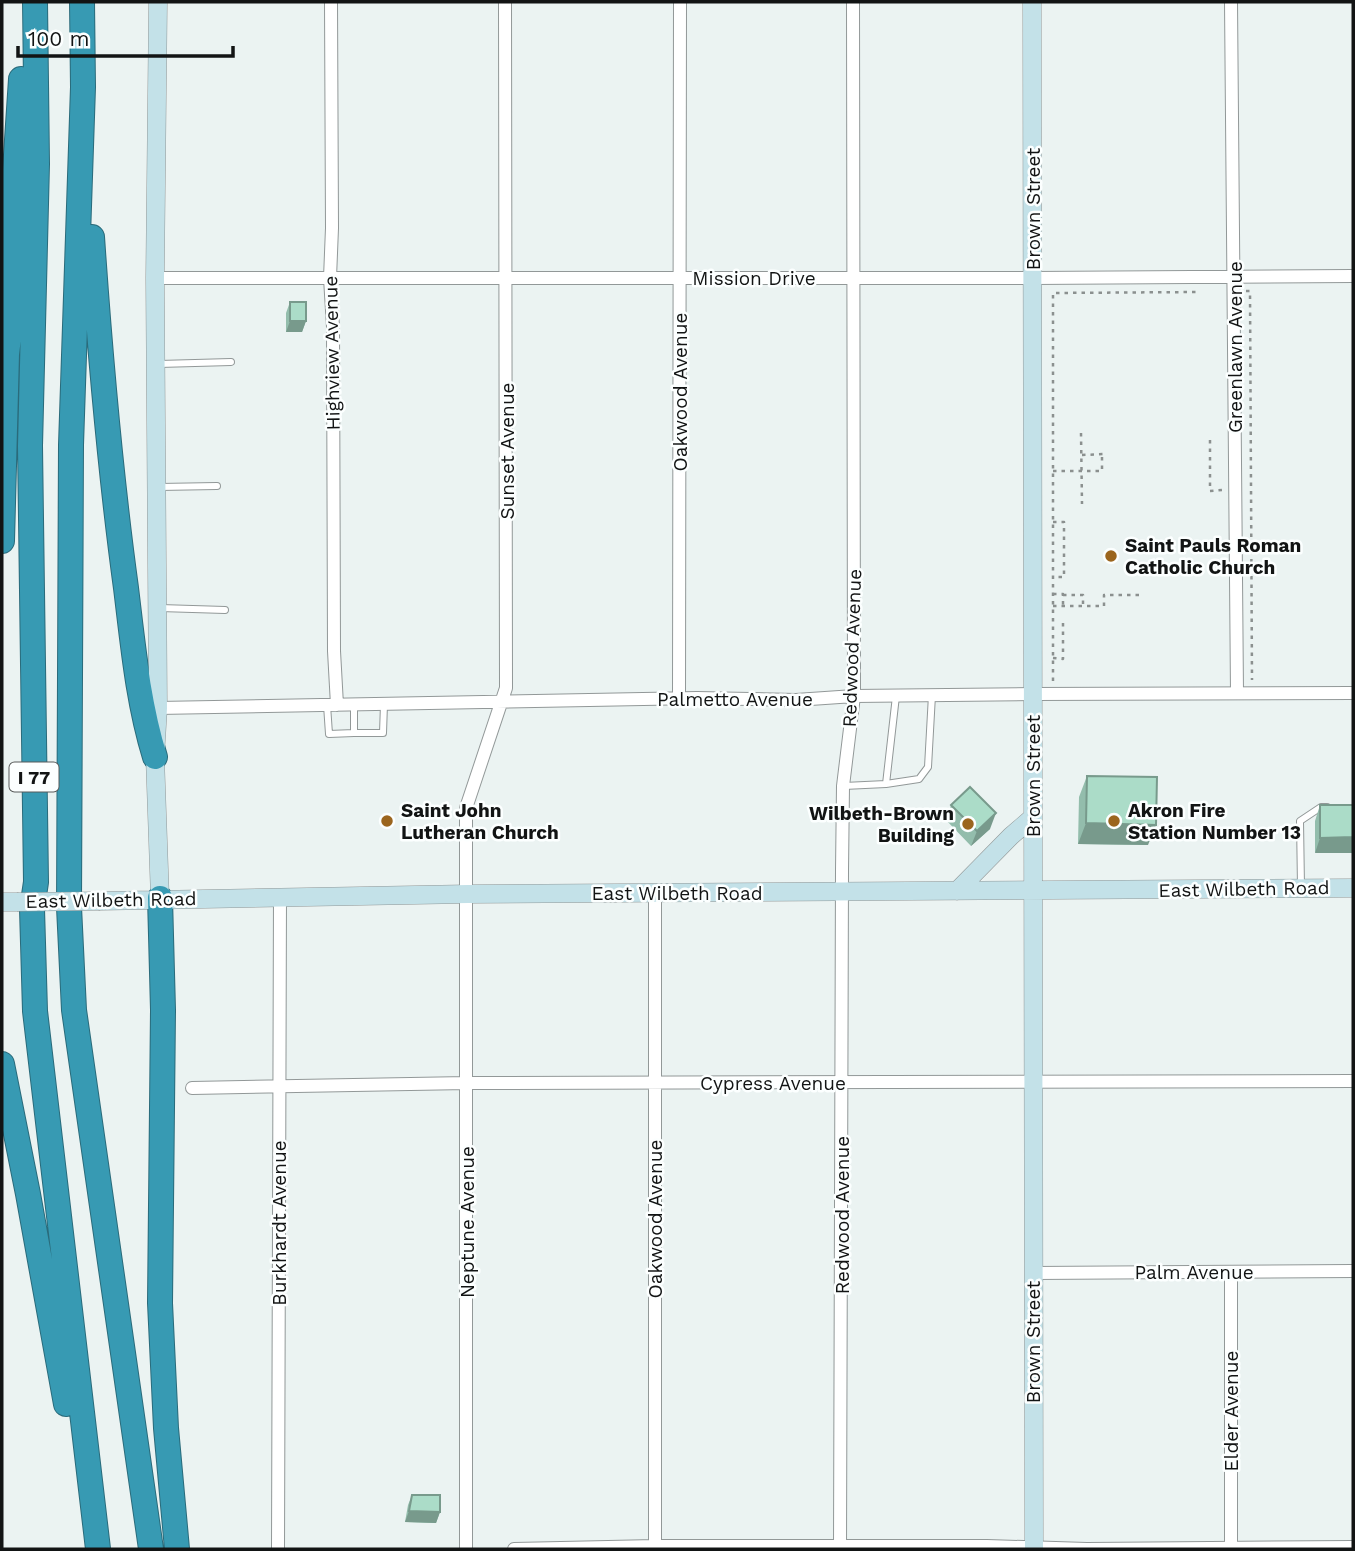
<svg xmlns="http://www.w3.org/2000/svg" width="1355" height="1551" viewBox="0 0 1355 1551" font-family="'Work Sans',sans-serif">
<rect width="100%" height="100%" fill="#ebf3f2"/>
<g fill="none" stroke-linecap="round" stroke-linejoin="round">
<defs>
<path id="lane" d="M159,364L231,362
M159,487L217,486
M160,608L225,610
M327,705L329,734L354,733
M354,705V733H383L384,704
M886,784L896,696
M844,786L886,784L919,779L928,767L932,695
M1301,887L1300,821L1321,807H1327"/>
<path id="street" d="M331,2L332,228L330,278L333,327L334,651L337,705
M1231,2L1237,692
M155,278H1033L1353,276
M679,699L680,2
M158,708L697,698L796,700L854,696L1033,694L1353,693
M192,1088L467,1083L1353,1081
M1231,1272V1549
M1034,1273L1353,1271
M278,1549L280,896
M466,1549V808L506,688L505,2
M514,1549L655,1546H987L1087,1549L1353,1547
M655,1549V893
M840,1549L842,870L843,786L854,696L853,2"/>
<path id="secondary" d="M158,2L155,278L158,708L155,757L160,898
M1032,2L1034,1549
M957,891L1011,836L1033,817
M100,901L468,894L1353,888
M2,902H17"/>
<path id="highway" d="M35,2L37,164L30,446L36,882L32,909L35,1011L98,1549
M82,2L83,87L71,445L69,907L74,1010L151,1549
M92,237C100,354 110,471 126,588C133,645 138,702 155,757
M2,541L7,354L12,312L14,185L21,79
M160,898L163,1010L160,1303L166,1428L177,1549
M2,1064L28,1194L66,1404"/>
</defs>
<use href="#lane" stroke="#929898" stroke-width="8"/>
<use href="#street" stroke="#929898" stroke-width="14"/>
<use href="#secondary" stroke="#929898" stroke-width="19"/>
<use href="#highway" stroke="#2a6b7b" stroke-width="26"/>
<path stroke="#8b908f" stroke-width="2.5" stroke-dasharray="3.5 5" stroke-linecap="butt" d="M1246,291H1250L1252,680
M1081,433L1082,504
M1210,440V491L1222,490
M1082,455L1105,454
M1053,471H1102V454
M1053,522H1064V577H1053
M1053,594H1063V607
M1063,595H1083V606
M1053,606H1104V595H1140
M1053,658L1063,659V622
M1053,681V293L1198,292"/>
<use href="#lane" stroke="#fff" stroke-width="6"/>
<use href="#street" stroke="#fff" stroke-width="12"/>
<use href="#secondary" stroke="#c3e1e8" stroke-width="18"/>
<use href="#highway" stroke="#379ab3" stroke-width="24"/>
<defs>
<path id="secondary-bridge" d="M17,902L100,901"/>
</defs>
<use href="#secondary-bridge" stroke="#929898" stroke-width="19" stroke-linecap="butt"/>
<use href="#secondary-bridge" stroke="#c3e1e8" stroke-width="18"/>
</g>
<path fill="#93bdac" d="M290,302L306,321L302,332H286V313Z
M1087,776L1148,845L1078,844L1079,797Z
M951,805L990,829L971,846L946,820Z
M1320,805H1353L1315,853V821Z
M412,1495L440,1512L436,1523L405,1522L408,1505Z"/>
<path fill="#789a8c" d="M290,321H306L302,332H286Z
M996,813L990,829L971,846L977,831Z
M1086,823L1156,825L1148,845L1078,844Z
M1353,837V853H1315L1320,838Z
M409,1511L440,1512L436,1523L405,1522Z"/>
<path fill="#abdcc8" stroke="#789a8c" stroke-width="2" d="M290,302H306V321H290Z
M1087,776L1157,777L1156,825L1086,823Z
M970,787L996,813L977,831L951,805Z
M1320,805H1353V837L1320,838Z
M412,1495H440V1512L409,1511Z"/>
<g fill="#9b651e" stroke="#fcffff" stroke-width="2.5">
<circle cx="1111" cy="556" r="7"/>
<circle cx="387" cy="821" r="7"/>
<circle cx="1114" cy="821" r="7"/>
<circle cx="968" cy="824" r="7"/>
</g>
<g text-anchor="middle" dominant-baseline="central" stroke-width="5" stroke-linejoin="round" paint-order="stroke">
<rect fill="#fcffff" stroke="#585a5a" stroke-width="2" x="9.5" y="762.5" width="49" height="29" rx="5"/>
<g font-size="18" font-weight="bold" fill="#121414">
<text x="34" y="777">I 77</text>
</g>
<g font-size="19" fill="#121414" stroke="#fcffff">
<text transform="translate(1033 209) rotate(-90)">Brown Street</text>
<text x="754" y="278">Mission Drive</text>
<text transform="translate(1235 347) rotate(-90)">Greenlawn Avenue</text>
<text transform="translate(332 353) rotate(-91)">Highview Avenue</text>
<text transform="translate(680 392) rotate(-90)">Oakwood Avenue</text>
<text transform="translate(507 451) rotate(-90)">Sunset Avenue</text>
<text transform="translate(852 648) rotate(-88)">Redwood Avenue</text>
<text x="735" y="699">Palmetto Avenue</text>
<text transform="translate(1033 776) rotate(-90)">Brown Street</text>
<text transform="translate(1244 889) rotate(-1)">East Wilbeth Road</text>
<text x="677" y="893">East Wilbeth Road</text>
<text transform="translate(111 900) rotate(-1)">East Wilbeth Road</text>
<text x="773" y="1083">Cypress Avenue</text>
<text transform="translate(842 1215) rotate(-90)">Redwood Avenue</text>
<text transform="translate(655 1219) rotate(-90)">Oakwood Avenue</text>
<text transform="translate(467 1222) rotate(-90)">Neptune Avenue</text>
<text transform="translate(279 1223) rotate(-90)">Burkhardt Avenue</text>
<text x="1194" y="1272">Palm Avenue</text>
<text transform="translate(1033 1342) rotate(-90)">Brown Street</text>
<text transform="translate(1231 1411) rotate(-90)">Elder Avenue</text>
</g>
<g font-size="19" font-weight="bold" fill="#121414" stroke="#fcffff" text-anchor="start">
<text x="1125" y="545">Saint Pauls Roman<tspan x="1125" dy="22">Catholic Church</tspan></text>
<text x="401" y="810">Saint John<tspan x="401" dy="22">Lutheran Church</tspan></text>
<text x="1128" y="810">Akron Fire<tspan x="1128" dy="22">Station Number 13</tspan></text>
<text x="954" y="813" text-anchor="end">Wilbeth-Brown<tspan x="954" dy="22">Building</tspan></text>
</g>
</g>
<rect width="1355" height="1551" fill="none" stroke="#121414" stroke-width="7"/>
<path d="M18 46v10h215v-10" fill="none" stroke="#121414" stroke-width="3.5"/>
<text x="28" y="46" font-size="21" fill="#121414" stroke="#fcffff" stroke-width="5" paint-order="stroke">100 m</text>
</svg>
